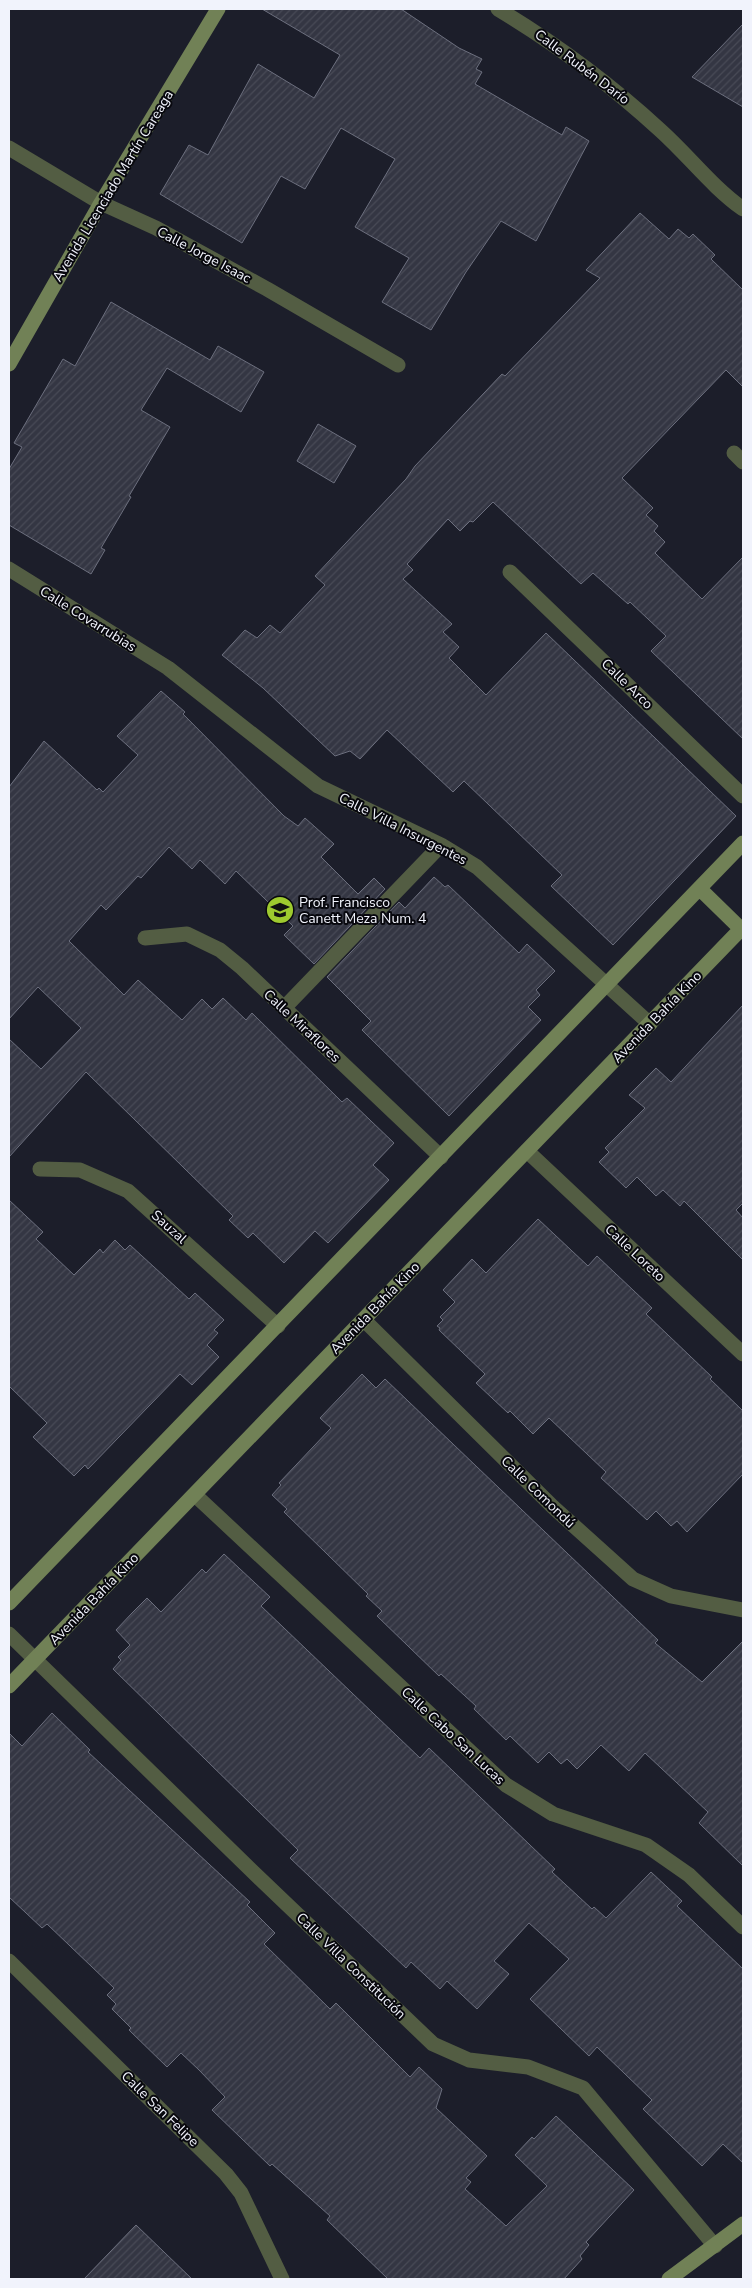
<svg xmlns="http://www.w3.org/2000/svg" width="752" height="2288" viewBox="0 0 752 2288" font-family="'Nunito Sans',sans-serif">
<defs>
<pattern id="building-hatch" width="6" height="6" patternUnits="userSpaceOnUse" patternTransform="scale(1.25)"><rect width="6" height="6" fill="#343643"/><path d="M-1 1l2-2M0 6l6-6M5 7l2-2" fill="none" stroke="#484a56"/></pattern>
</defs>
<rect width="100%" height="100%" fill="#1c1e2a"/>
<path fill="url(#building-hatch)" stroke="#6c6f7e" d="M262,9H401L459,48L482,59L476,69L482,72L475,84L562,135L566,127L589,141L536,241L501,221L466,272L431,330L382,302L409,258L355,227L395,159L341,128L305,189L281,176L242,243L160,194L189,145L208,155L258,64L314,98L340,55Z
M743,24V107L692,77Z
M640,213L669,239L678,229L689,238L693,234L715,255L711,259L743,290V387L726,370L622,478L653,508L646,515L658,526L654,531L665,542L655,553L702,599L743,557V739L651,651L666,636L630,602L628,604L593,573L581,584L493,502L473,522L470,521L460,531L448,519L407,564L413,570L403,579L452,624L443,632L459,647L449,658L486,695L546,633L736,816L613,945L551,886L562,875L464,781L453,792L387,730L360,759L350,751L335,756L263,688L222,655L245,630L257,638L270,625L280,633L325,585L315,576L406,479L415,466L502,374L505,376L600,278L586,270Z
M111,302L210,360L218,346L264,372L241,412L167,368L141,410L170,427L129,496L131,497L101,548L105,550L91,574L9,525V469L22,447L14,443L63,359L75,366Z
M318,424L356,446L334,483L297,461Z
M161,691L185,712L183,714L284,816L298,826L305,818L334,844L321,857L358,894L374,878L385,889L314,964L284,935L293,926L236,871L225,884L200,860L192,869L169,847L141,878L138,876L106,910L101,905L69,941L124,995L138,980L182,1020L202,999L212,1009L223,998L246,1020L252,1013L342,1102L347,1098L394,1143L373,1165L389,1180L328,1243L315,1231L284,1263L253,1233L248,1238L229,1220L233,1216L86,1072L9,1157V1039L41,1069L81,1028L38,987L9,1019V787L44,741L97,790L99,788L103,792L138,755L117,736Z
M434,877L445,887L448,885L519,953L527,944L555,971L536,990L540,995L528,1007L541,1020L449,1116L362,1030L371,1021L327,977L399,902L405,908Z
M743,1005V1203L736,1210L743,1218V1260L684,1201L680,1206L663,1190L656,1196L637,1177L626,1188L599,1162L609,1152L605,1148L645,1108L629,1095L656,1068L671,1082Z
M9,1200L43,1232L36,1239L74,1275L100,1249L103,1253L115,1240L125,1250L130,1245L189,1299L195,1293L224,1320L214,1330L218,1333L207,1345L219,1357L192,1385L180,1374L88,1469L85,1465L74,1476L33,1437L47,1423L9,1386Z
M538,1219L588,1266L597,1256L652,1308L646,1314L712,1377L710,1379L743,1411V1474L687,1532L677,1521L671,1526L656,1511L647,1520L601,1478L606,1472L549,1418L533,1434L510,1411L508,1413L476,1383L485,1374L439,1330L440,1328L437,1326L443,1320L440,1317L455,1302L443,1290L472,1259L486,1273Z
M362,1374L376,1388L385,1379L658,1640L655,1643L702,1682L743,1641V1866L699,1823L708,1812L645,1753L629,1771L601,1745L577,1769L567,1759L561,1764L549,1752L538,1763L510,1736L506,1740L474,1709L476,1706L441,1674L439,1676L377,1616L382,1611L366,1596L368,1594L284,1512L287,1509L272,1495L281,1485L279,1483L331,1428L320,1418Z
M224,1554L270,1597L261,1606L420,1758L429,1748L555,1869L552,1872L592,1909L594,1907L606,1918L651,1872L682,1901L677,1906L743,1969V2163L723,2144L702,2166L643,2109L652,2100L597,2047L589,2056L530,1999L569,1959L529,1923L494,1961L509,1974L477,2009L447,1981L440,1989L411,1962L406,1968L290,1858L298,1850L113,1669L121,1660L118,1657L130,1645L116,1630L132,1613L147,1598L161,1612L202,1569L206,1573Z
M52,1713L90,1750L88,1752L250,1902L247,1905L275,1933L264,1944L330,2009L336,2003L410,2077L419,2067L442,2089L436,2108L487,2156L466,2178L471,2182L465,2189L506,2226L547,2186L515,2155L532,2137L534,2139L556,2116L634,2190L586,2242L589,2245L580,2256L582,2259L564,2279H388L327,2220L330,2216L272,2164L270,2166L212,2110L225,2097L199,2070L181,2053L167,2067L129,2030L131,2028L112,2009L116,2004L107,1995L114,1988L47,1924L42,1928L9,1897V1733L22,1746Z
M136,2225L192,2279H84Z"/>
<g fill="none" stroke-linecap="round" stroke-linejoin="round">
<path stroke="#535d43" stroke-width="15" d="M498,9C556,44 610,84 660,130C690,157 711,186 743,209
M9,148L101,203L156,228L267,289L398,365
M734,453L743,462
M9,569L168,668L318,786L441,845L477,867L650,1024
M510,572L743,796
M145,938L187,934L220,950L242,968L441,1157
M284,1008L441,845
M527,1151L743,1354
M40,1169L80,1170L128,1191L278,1326
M364,1320L553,1507L633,1579L671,1596L743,1610
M195,1495L506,1785L553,1814L646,1845L689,1875L743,1927
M9,1634L251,1870L433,2044L469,2060L528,2067L583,2088L715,2246
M9,1961L226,2174L241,2193L282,2279"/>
<path stroke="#718156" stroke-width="15" d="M9,364L101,203L218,9
M700,889L743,931
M9,1603L743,843
M9,1686L741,929
M669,2279L743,2224"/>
</g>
<defs>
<symbol id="school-disc" viewBox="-11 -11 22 22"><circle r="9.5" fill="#9eca2f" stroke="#08080e"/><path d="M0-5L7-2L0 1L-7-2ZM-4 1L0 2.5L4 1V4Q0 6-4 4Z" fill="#111"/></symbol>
</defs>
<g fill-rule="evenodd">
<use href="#school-disc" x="264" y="894" width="32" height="32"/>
</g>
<g text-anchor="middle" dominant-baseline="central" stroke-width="4" stroke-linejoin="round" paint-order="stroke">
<g font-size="14" fill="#f1f3fc" stroke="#08080e">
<text transform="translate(582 67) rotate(37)">Calle Rubén Darío</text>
<text transform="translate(113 186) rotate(-59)">Avenida Licenciado Martín Careaga</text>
<text transform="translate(204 255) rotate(28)">Calle Jorge Isaac</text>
<text transform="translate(88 619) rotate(32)">Calle Covarrubias</text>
<text transform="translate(627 684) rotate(44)">Calle Arco</text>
<text transform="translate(403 829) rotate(27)">Calle Villa Insurgentes</text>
<text transform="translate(657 1017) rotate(-46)">Avenida Bahía Kino</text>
<text transform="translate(302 1026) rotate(43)">Calle Miraflores</text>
<text transform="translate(169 1227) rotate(42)">Sauzal</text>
<text transform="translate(635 1253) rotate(43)">Calle Loreto</text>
<text transform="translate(375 1308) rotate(-46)">Avenida Bahía Kino</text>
<text transform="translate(538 1492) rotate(44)">Calle Comondú</text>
<text transform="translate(94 1599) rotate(-46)">Avenida Bahía Kino</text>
<text transform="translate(453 1736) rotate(43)">Calle Cabo San Lucas</text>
<text transform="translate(351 1966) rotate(44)">Calle Villa Constitución</text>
<text transform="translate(160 2109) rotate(44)">Calle San Felipe</text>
</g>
<g font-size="14" fill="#f1f3fc" stroke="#08080e" text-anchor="start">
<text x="299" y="902">Prof. Francisco<tspan x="299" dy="16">Canett Meza Num. 4</tspan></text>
</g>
</g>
<rect width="752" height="2288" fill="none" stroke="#f1f3fc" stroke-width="20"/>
</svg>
